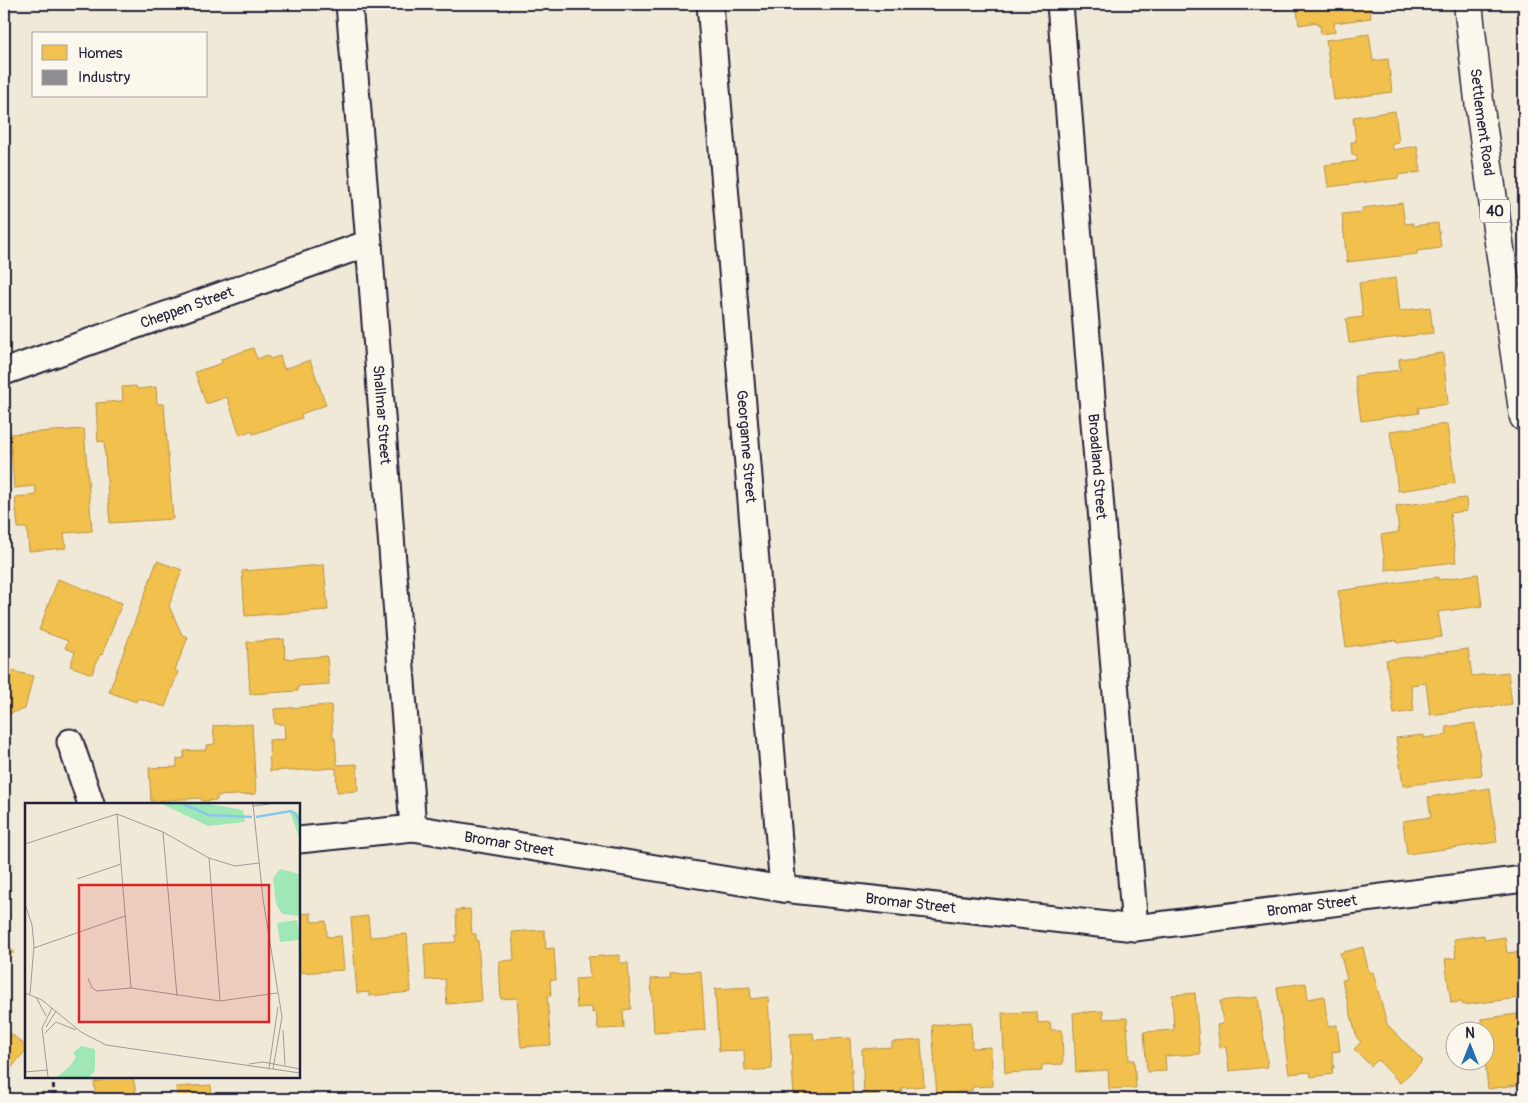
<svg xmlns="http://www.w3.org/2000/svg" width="1528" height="1103" viewBox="0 0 1528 1103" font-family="Pangolin,sans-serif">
<rect width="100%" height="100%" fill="#f1e9d7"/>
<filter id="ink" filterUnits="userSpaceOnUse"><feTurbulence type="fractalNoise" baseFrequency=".02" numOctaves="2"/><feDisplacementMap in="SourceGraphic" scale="10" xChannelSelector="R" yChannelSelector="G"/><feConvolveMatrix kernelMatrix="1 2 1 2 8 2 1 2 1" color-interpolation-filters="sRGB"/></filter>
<g filter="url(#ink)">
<path fill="#f2c14e" stroke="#b49148" d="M1272,4H1283V9L1272,11Z
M1296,4H1369L1371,18L1334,23L1335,32L1321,34L1320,25L1318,26L1317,22L1299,25Z
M1369,34L1373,61L1388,59L1392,92L1334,100L1326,40Z
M1395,111L1399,143L1392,144L1393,150L1417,146L1421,172L1398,175V178L1328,187L1325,165L1357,161V155H1352L1351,142H1356L1353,117Z
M1402,203L1405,224L1413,223V226L1438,223L1441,248L1417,251V254L1347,262L1342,214L1363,212L1362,208Z
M1396,278L1400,311L1430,307L1433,333L1349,343L1346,319L1363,317L1359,283Z
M253,348L257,359L268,355L270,359L280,356L284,369L310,360L326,405L301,414L302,418L253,434L252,430L240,435L227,397L206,404L195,372L222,363L221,359Z
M1443,353L1448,404L1418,408L1419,413L1361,421L1355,376L1400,370L1399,359Z
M136,386L137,389L156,387L157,404H164L173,519L110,523L104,441L98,442L96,403L123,401L122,387Z
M1447,424L1455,483L1398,491L1390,431Z
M84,429L92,531L64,533L66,548L29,551L27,528H18L15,497L36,495L35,486L14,488L10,434Z
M1466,498L1467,511L1450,513L1456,562L1386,570L1381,535L1399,532L1396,506Z
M157,561L182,570L169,606L182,635L188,637L175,670L178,672L165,707L138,698L136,702L109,692Z
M324,565L328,610L245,616L242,571Z
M1478,574L1482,606L1438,612L1442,637L1397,643L1396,640L1346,647L1338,591L1438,577V580Z
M58,579L122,603L102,655L100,654L92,674L70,666L75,652L65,648L68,641L39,630Z
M284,639L285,659L327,656L329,684L298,686V691L250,694L247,642Z
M1468,649L1472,676L1508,672L1512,704L1430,715L1426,683L1411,685L1414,711L1394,714L1386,660Z
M4,669L33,676L25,709L4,715Z
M331,705L333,738H335L337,765L357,764L358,791L337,792L336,768L288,771V770L270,771L269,740L285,739L284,724H275L274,709Z
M1475,723L1482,775L1403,786L1396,738L1424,735V738L1447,735L1446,727Z
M252,724L256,794L217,796V800L202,801L201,798L151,801L149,768L177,767V759L184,758V751L206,750V745L215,744L213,726Z
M1490,788L1497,842L1407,854L1403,821L1431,817L1428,797Z
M4,820H8L4,863Z
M470,909L472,934H476V940H478L482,1001L447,1004L445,979L426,980L424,944L456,942L455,935H457L456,910Z
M311,913V922L326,921L327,937L341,936L344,970L299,973V914Z
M368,916L370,937L407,934L411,992L369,996V992L357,993L351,918Z
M544,930L546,949L554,948L556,980H550L551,996H547L551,1045L521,1047L517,998L501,999L499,961L514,960L512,932Z
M1484,935L1485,940L1505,937L1507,953L1524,951V993L1518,994L1519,998L1463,1005L1462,1002L1451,1003L1445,959L1456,958L1454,939Z
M4,942L14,952L4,962Z
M1363,947L1369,973L1373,972L1387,1024L1423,1061L1400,1083L1378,1060L1371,1066L1354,1049L1361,1042L1357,1038L1342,980L1347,979L1340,953Z
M620,955V963H628L631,1009L623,1010L624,1028L598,1029L596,1012L592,1013V1007L577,1008L575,979L590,978L588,957Z
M701,971L705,1030L654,1033L651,979L670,978V973Z
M1306,983L1308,999L1324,996L1328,1026L1337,1025L1340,1051L1332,1052L1334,1068H1332L1333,1074L1311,1077L1310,1072L1289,1074L1277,987Z
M750,987L751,999L768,997L772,1069L745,1071L744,1050L719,1051L715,989Z
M1195,993L1200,1054L1165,1056L1166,1071L1147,1072L1144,1032L1174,1030L1172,995Z
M1258,997L1268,1067L1229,1071L1226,1047L1220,1048L1217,1025L1223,1024L1220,1001Z
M1103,1011V1019L1127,1018L1129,1060H1134L1136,1088L1109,1089L1108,1070L1076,1072L1073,1013Z
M1037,1012L1038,1023L1050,1022L1051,1030H1062L1063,1064L1042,1065V1071L1005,1073L1002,1013Z
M1524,1013V1084L1488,1089L1485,1060L1486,1030H1482L1481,1019Z
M971,1022L972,1048L991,1047L993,1086L972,1087V1091L956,1092V1099H937L932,1025Z
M4,1028L26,1046V1050L4,1077Z
M813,1033L814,1040L850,1038L853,1094L794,1097L790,1034Z
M921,1040L924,1086L901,1088L902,1092L864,1095L862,1049L892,1047V1042Z
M101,1077H133L137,1099H96L94,1082L102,1081Z
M211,1085L212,1099H177L176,1087Z"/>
<path fill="#8d8d92" stroke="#6d6d78" d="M1450,1038H1456V1060H1469L1453,1062Z"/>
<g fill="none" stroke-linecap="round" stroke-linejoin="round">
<defs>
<g id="street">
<path id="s1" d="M349,4L369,243L413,828"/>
<path id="s2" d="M710,4L783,889"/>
<path id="s3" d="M1060,4L1135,928"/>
<path id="s4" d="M4,372L369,243"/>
<path d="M70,742L91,804"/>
<path id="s5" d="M299,840L413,828L783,889L1135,928L1524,879"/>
</g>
<g id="primary">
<path id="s6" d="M1468,4L1480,109L1524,417"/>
</g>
</defs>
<use href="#street" stroke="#22223b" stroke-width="29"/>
<use href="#primary" stroke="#22223b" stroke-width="31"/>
<path stroke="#22223b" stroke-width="3" stroke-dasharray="4 4" stroke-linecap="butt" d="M1517,4L1524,60
M53,1077L54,1099"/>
<use href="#street" stroke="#fbf7ec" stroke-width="25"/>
<use href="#primary" stroke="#fbf7ec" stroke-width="28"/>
</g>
</g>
<g text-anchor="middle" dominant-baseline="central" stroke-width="5" stroke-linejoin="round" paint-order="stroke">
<rect fill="#fbf7ec" stroke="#636270" stroke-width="1" x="1480" y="199.5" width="30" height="23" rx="4"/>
<g font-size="14" font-weight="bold" fill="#22223b">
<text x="1495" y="211">40</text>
</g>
<g font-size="15" fill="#22223b" stroke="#fbf7ec">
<text stroke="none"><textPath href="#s6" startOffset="119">Settlement Road</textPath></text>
<text stroke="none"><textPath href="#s4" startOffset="194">Cheppen Street</textPath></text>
<text stroke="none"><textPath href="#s1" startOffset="412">Shallmar Street</textPath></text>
<text stroke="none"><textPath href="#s2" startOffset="444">Georganne Street</textPath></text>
<text stroke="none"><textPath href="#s3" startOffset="464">Broadland Street</textPath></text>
<text stroke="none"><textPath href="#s5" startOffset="212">Bromar Street</textPath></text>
<text stroke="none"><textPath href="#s5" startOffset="618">Bromar Street</textPath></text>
<text stroke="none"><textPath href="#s5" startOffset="1022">Bromar Street</textPath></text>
</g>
</g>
<g transform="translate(25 803)">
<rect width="275" height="275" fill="#f1e9d7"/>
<path d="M137,1H184L218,7L220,19L183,23ZM265,9L275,10V37ZM255,66L275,71V113L257,111L251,101L248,75ZM272,117L275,137L255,139L252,120ZM56,243L70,246V267L65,274H32L46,262L51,254L48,250Z" fill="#9fe7b5"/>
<path fill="none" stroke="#87c9e8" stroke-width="2.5" d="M158,1L184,12L227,14M231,14L266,8L271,11L275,21"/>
<path fill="none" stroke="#9e9999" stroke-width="1" d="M228,1L238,96L257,214L248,266M227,3L245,1M92,11L106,185M138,29L152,193M0,41L92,11L138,29L184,55L210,63L234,60M184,55L195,198M52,76L96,61M0,101L7,122L9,143L5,191M9,145L100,113M63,175L67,185L72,188L106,185L195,198L252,190M0,190L17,197L56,229L81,242L275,270M11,194L21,213M21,224L31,208M258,227L260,262M20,230L31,219L51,227M224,261L238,259L275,266M244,265L253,204M0,269L23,267M23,274L17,225L27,205"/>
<path fill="#d62828" fill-opacity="0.15" stroke="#d62828" stroke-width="2.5" d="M54,82H244V219H54Z"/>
<rect width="275" height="275" fill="none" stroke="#22223b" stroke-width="2.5"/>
</g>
<rect width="1528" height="1103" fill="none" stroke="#fbf7ec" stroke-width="20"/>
<rect x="10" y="10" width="1508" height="1083" fill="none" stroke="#22223b" stroke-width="2" filter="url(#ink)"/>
<rect x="32" y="32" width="175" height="65" fill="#fbf7ec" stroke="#a4a2a5"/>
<rect x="42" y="45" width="25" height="15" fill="#f2c14e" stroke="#a4a2a5"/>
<text x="78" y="58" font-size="15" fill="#22223b">Homes</text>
<rect x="42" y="70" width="25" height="15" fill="#8d8d92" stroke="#a4a2a5"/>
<text x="78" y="82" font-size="15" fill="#22223b">Industry</text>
<g transform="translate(1470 1046)"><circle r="24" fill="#fbf7ec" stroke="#a4a2a5"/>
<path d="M0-4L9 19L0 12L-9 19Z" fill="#1f6fb2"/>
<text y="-8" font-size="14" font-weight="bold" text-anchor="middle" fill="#22223b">N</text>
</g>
</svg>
